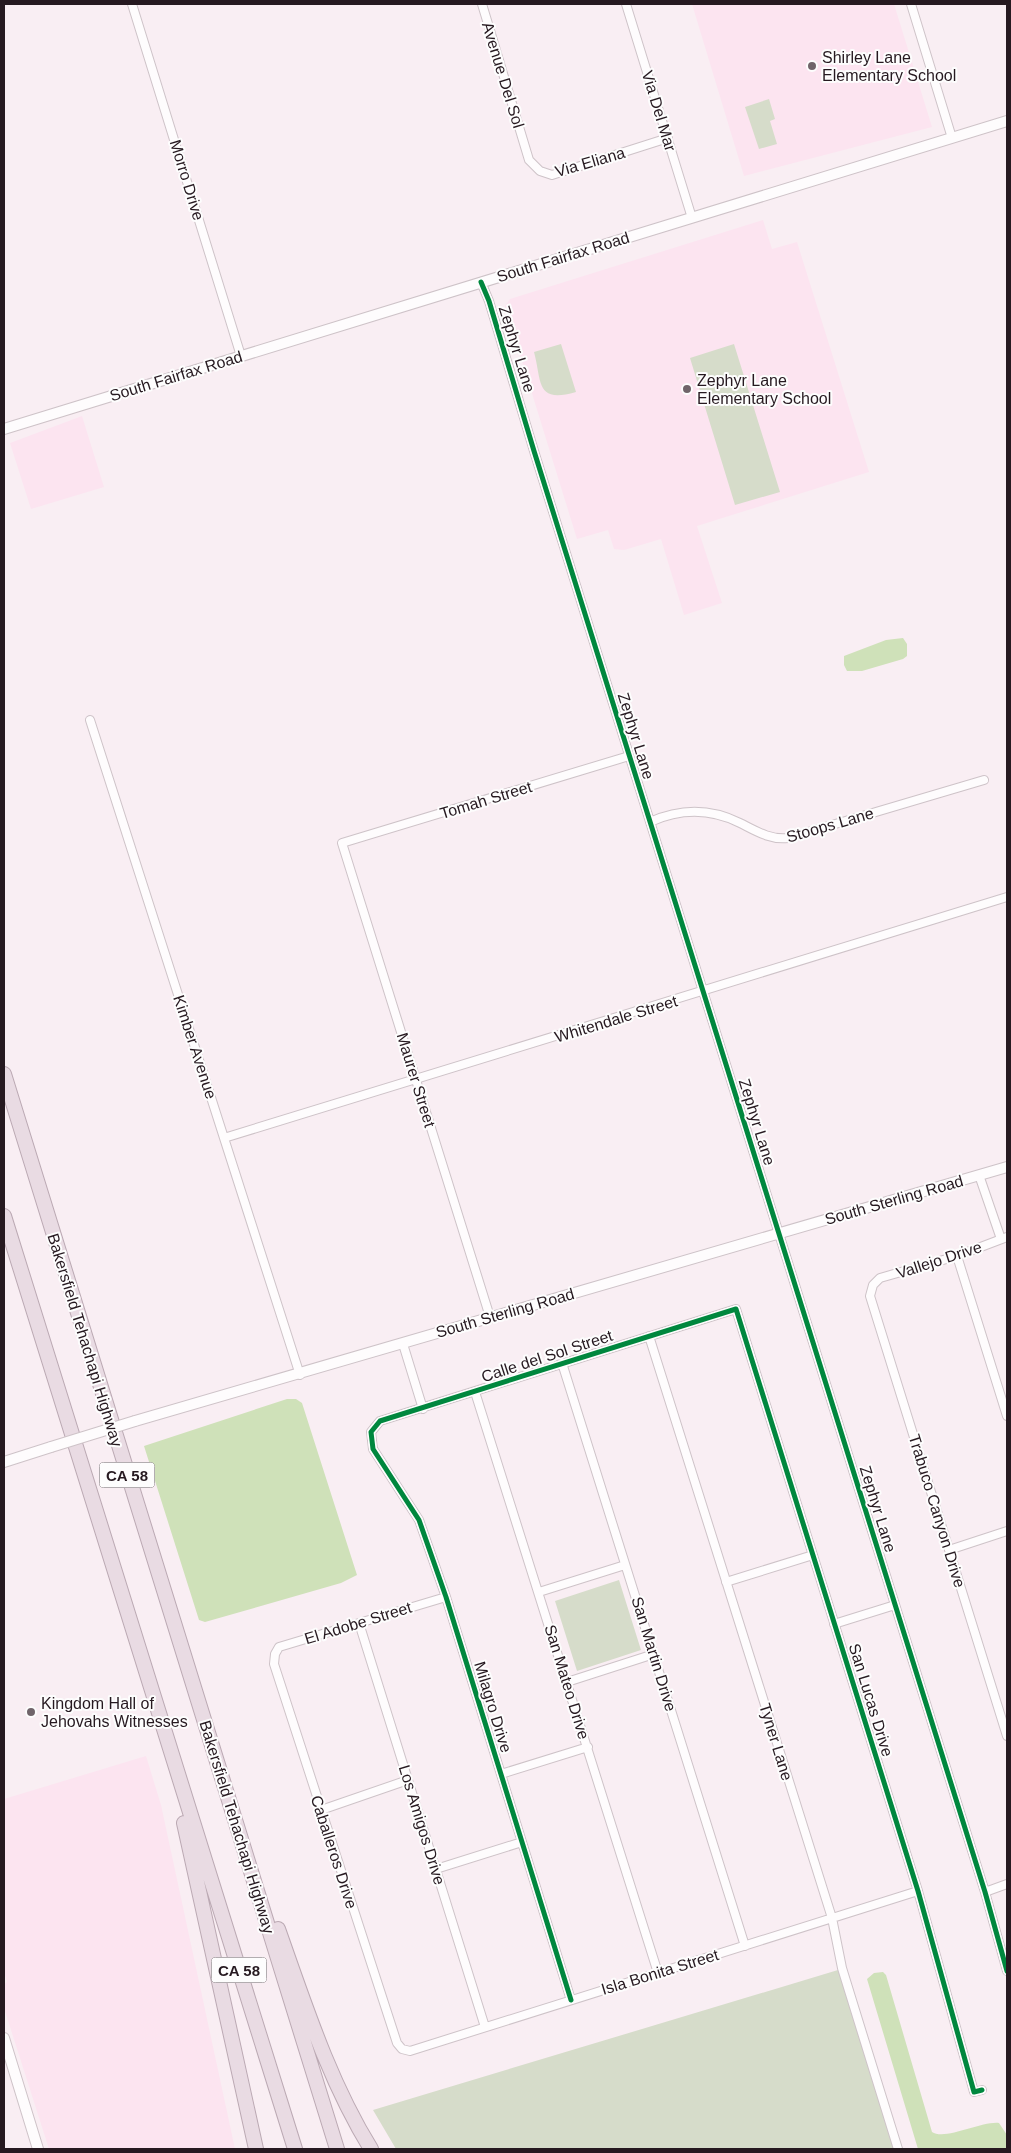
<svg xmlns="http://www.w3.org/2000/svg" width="1011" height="2153" viewBox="0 0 1011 2153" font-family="Helvetica,sans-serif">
<rect width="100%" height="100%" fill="#f9eef3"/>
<path fill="#fce4f0" d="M692,4H894L932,127L744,176Z
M763,220L772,249L797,242L869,472L697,526L722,603L684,615L661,539L624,550L614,549L608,530L577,539L505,306L510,299Z
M82,416L104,487L31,509L10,443Z
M146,1756L161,1805L235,2149H49L4,2008V1984L7,1982L4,1972V1799Z"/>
<path fill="#d6dcca" d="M769,99L775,119L770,121L777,144L759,149L745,107Z
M561,344L576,392C535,404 542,381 534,352Z
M734,344L780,492L735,505L690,358Z
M619,1580L641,1650L577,1671L555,1601Z
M838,1970L897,2149H396L373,2110Z"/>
<path fill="#cfe1b9" d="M903,638L907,644V656L903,659L862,671H847L844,665V656L886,640Z
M287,1399H296L302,1403L357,1575L341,1583L205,1622L199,1620L144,1446Z
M883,1972L886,1975L932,2132C945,2141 981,2121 999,2123L1007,2135V2149H918L867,1979L874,1973Z"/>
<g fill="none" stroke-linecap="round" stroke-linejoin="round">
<defs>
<path id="street" d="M132,4L241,356
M482,4L529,160L540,171L552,175L668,138
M626,4L692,218
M911,4L952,138
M481,282L489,301L534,451L985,1892L1007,1971
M90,720L300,1375
M650,822C681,808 710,808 740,823C756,831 770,840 788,838L984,780
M224,1138L1007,897
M979,1175L1001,1239
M1007,1237L957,1256L880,1278L873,1285L870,1296L1007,1736
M957,1256L1007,1416
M490,1317L342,843L629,756
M649,1336L832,1918L842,1968L898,2149
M403,1344L423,1409
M562,1363L745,1946
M475,1392L658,1973
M949,1550L1007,1531
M726,1582L813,1555
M539,1592L625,1565
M446,1597L279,1647L275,1654L274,1664L397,2043L402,2049L410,2051L918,1891
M359,1623L485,2027
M834,1624L895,1605
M567,1682L654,1654
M501,1774L588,1747
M321,1810L408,1780
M436,1869L522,1842
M985,1892L1007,1884
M571,2000L446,1597L419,1520L373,1449L371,1432L380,1421L736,1309L918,1891L974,2092L982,2090"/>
<path id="secondary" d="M4,429L1007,121
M135,1421L1007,1167
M4,1462L51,1447
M4,2038L38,2149"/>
<path id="highway" d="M4,1074L337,2149
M4,1216L295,2149
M184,1823L256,2149
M278,1929C305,2005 329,2081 371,2149"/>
</defs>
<use href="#street" stroke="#cec3c8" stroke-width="10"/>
<use href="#secondary" stroke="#cec3c8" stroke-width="12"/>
<use href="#highway" stroke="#bba9b3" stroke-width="16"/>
<use href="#street" stroke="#fefcfd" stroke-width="8"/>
<use href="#secondary" stroke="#fefcfd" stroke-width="10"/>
<use href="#highway" stroke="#e9dbe3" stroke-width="14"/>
<defs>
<path id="secondary-bridge" d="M51,1447L135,1421"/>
</defs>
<use href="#secondary-bridge" stroke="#cec3c8" stroke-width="12" stroke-linecap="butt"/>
<use href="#secondary-bridge" stroke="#fefcfd" stroke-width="10"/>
<defs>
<path id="cycleway" d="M481,282L489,301L534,451L985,1892L1007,1971
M571,2000L446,1597L419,1520L373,1449L371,1432L380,1421L736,1309L918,1891L974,2092L982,2090"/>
</defs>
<use href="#cycleway" stroke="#fdfdfd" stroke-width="8"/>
<use href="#cycleway" stroke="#00873e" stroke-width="5"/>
</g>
<g fill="#70646a" stroke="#fdfdfd" stroke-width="2">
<circle cx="812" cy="66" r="5"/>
<circle cx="687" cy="389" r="5"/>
<circle cx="31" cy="1712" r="5"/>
</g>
<g text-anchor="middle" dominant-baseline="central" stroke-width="4" stroke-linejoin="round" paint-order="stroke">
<g fill="#fdfdfd" stroke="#665d62" stroke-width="1">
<rect x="99.5" y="1462.5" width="55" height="25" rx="4"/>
<rect x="211.5" y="1957.5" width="55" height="25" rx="4"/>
</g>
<g font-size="15" font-weight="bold" fill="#261920">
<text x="127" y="1475">CA 58</text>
<text x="239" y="1970">CA 58</text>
</g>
<g font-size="16" fill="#261920" stroke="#fdfdfd" text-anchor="start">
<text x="822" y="57">Shirley Lane<tspan x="822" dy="18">Elementary School</tspan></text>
<text x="697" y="380">Zephyr Lane<tspan x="697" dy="18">Elementary School</tspan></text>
<text x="41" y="1703">Kingdom Hall of<tspan x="41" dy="18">Jehovahs Witnesses</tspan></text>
</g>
<g font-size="16" fill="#261920" stroke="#fdfdfd">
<text transform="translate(503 75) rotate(73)">Avenue Del Sol</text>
<text transform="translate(659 111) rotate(73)">Via Del Mar</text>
<text transform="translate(590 162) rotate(-16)">Via Eliana</text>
<text transform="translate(187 180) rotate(73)">Morro Drive</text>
<text transform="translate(563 257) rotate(-17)">South Fairfax Road</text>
<text transform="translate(517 349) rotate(73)">Zephyr Lane</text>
<text transform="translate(176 376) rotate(-17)">South Fairfax Road</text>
<text transform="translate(636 736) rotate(73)">Zephyr Lane</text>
<text transform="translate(486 800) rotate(-17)">Tomah Street</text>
<text transform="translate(830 825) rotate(-16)">Stoops Lane</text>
<text transform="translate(616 1019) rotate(-17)">Whitendale Street</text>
<text transform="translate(195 1047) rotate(72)">Kimber Avenue</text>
<text transform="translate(416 1080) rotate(73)">Maurer Street</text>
<text transform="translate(757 1122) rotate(73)">Zephyr Lane</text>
<text transform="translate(894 1200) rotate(-16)">South Sterling Road</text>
<text transform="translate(939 1260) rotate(-18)">Vallejo Drive</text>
<text transform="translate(505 1313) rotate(-16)">South Sterling Road</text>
<text transform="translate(85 1340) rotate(73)">Bakersfield Tehachapi Highway</text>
<text transform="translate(547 1356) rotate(-18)">Calle del Sol Street</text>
<text transform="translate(878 1509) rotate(73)">Zephyr Lane</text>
<text transform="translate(937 1511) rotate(73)">Trabuco Canyon Drive</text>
<text transform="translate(358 1623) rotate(-17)">El Adobe Street</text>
<text transform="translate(654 1654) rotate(73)">San Martin Drive</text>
<text transform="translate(567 1682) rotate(73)">San Mateo Drive</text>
<text transform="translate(871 1700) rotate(73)">San Lucas Drive</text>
<text transform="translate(493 1707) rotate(73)">Milagro Drive</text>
<text transform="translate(776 1742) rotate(73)">Tyner Lane</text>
<text transform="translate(422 1825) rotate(73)">Los Amigos Drive</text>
<text transform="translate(237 1827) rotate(73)">Bakersfield Tehachapi Highway</text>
<text transform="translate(334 1852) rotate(72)">Caballeros Drive</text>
<text transform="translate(660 1972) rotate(-17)">Isla Bonita Street</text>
</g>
</g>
<rect width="1011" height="2153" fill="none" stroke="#261920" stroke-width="10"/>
</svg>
